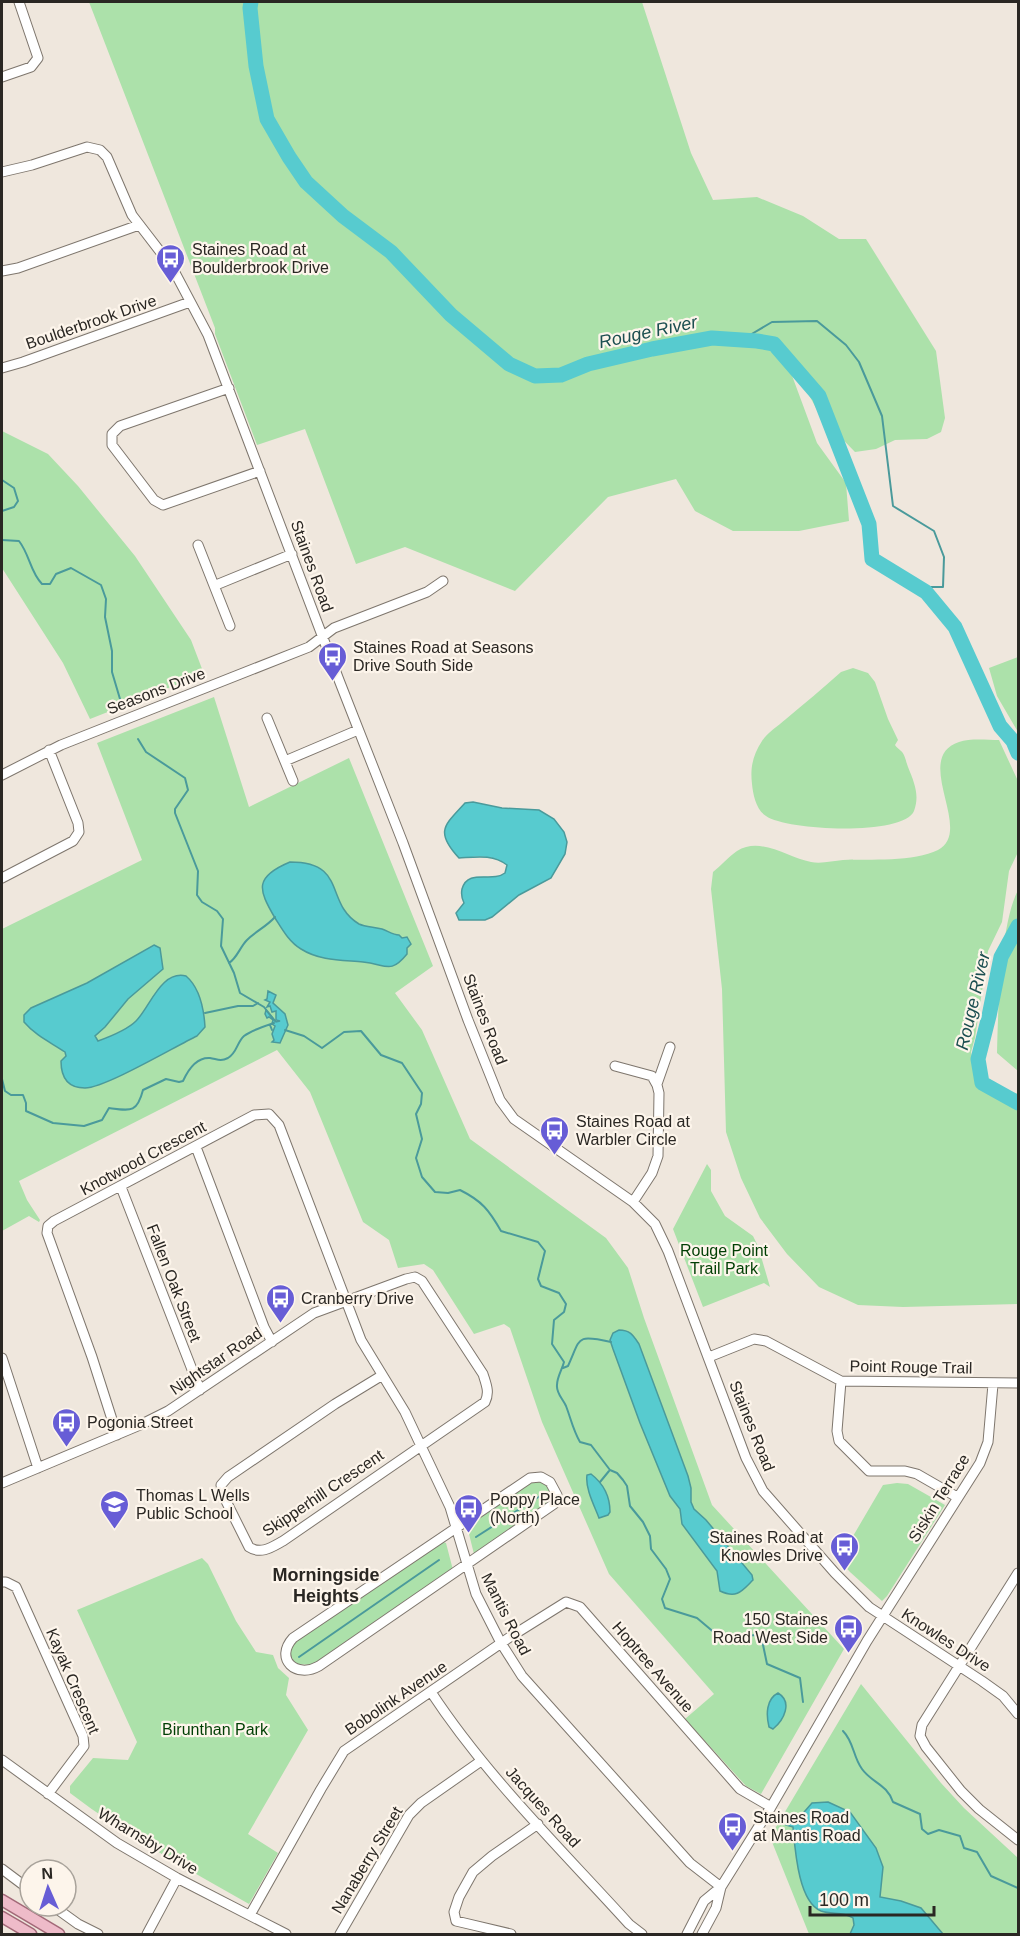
<svg xmlns="http://www.w3.org/2000/svg" width="1020" height="1936" viewBox="0 0 1020 1936" font-family="Arial,sans-serif">
<rect width="100%" height="100%" fill="#efe7dd"/>
<path fill="#ace1aa" fill-rule="evenodd" d="M89,2H642L691,153L713,200L757,197L803,216L839,239H866L936,351L945,418L941,432L927,439L895,440L876,449L855,452L821,417L798,375L784,354L817,443L846,483L849,521L799,531H733L695,511L676,479L608,497L515,591L405,547L356,564L305,429L257,445L215,334V328Z
M2,431L48,454L78,486L135,556L191,640L204,674L90,719L63,663L2,568Z
M1018,657V732L997,696L989,668Z
M853,668L868,673L875,682L888,719L898,740L895,745C896,747 899,749 901,751C905,754 906,762 908,767C914,782 920,795 914,811C904,836 787,831 766,816C756,810 753,794 752,784C750,767 753,755 762,741C768,732 778,726 786,719C804,704 823,688 841,672Z
M214,697L249,807L349,758L433,966L395,993L422,1030L470,1139L606,1238L628,1268L644,1318L712,1505L844,1649L761,1794L746,1786L685,1719L714,1694L609,1574L542,1422L510,1328L504,1324L474,1334L433,1270L424,1264L398,1268L389,1240L363,1222L310,1092L277,1050L19,1181L27,1200L40,1220L39,1222L29,1216L2,1231V929L142,860L97,743ZM268,991L275,995L273,1003L285,1014L288,1024L280,1043L272,1041L274,1040L272,1034L275,1026L273,1024V1020L269,1016L267,1018L265,1014L267,1011L276,1022L280,1021L276,1020L277,1012H272V1008L268,1006L271,1001H265L268,999Z
M999,740L1018,781V852L1009,871L1002,922L988,951L975,1038L971,1052L973,1062L980,1075L999,1088L1018,1094V1304L903,1307L858,1305L819,1287L787,1254L760,1218L741,1178L726,1132L722,989L711,889L713,872C721,866 728,857 737,851C761,836 788,858 811,862C821,864 833,861 843,860C870,859 914,862 938,850C975,831 911,758 959,742C970,738 987,740 999,740Z
M1018,890V1071L997,1053C998,1012 1000,925 1018,890Z
M707,1164L711,1170V1191L725,1216L753,1236L758,1246L770,1287L764,1283L703,1307L673,1229Z
M533,1480L544,1481C551,1487 553,1493 551,1503L474,1554L467,1526Z
M897,1483L908,1484L945,1505L887,1596L882,1601L850,1572L839,1560L883,1485Z
M443,1542L446,1543L453,1570L313,1665L296,1664L290,1655L292,1644Z
M202,1558L208,1564L236,1621L256,1652L273,1655L278,1668L289,1678L286,1695L308,1730L248,1834L278,1853L249,1904C188,1869 126,1836 70,1793V1786L93,1758L128,1760L137,1742L77,1610Z
M861,1684L941,1783L964,1808L1018,1858V1934H809L770,1837Z"/>
<path fill="#57cbcf" stroke="#4a9a9b" stroke-width="1.5" d="M473,802L502,808L539,810L554,819L564,832L567,842L565,854L551,878L519,895L492,917L485,920H459L456,913L464,903C462,899 461,894 462,889C468,868 492,883 505,873L507,865C493,854 476,857 459,858C434,831 445,825 465,803Z
M290,862C348,862 324,903 359,924C365,927 374,927 382,929C388,931 393,935 399,935L402,938L407,937L411,944L407,948V954C390,975 386,964 363,962C342,960 320,961 301,949C289,942 282,929 275,918C258,889 254,877 290,862Z
M154,945L160,948L163,969L128,999L105,1027L95,1036L98,1041C109,1037 127,1030 136,1021C150,1007 161,970 186,976C200,988 204,1010 205,1027L197,1036C174,1047 105,1088 85,1088C67,1088 61,1077 61,1061L66,1056L65,1052C50,1042 36,1036 24,1022V1015L31,1008L87,983Z
M268,991L276,995L273,1003L285,1014L288,1025L280,1043L272,1042L274,1040L272,1034L275,1026L272,1024L273,1020L269,1017L267,1018L265,1014L266,1010L276,1022L280,1021L276,1020V1011L272,1012L270,1006L267,1007L270,1002L265,1000L267,999Z
M619,1330C630,1330 633,1335 639,1344L688,1476L691,1488V1502L694,1509L706,1520L752,1575L753,1580C742,1591 737,1599 720,1591L717,1571L682,1524L680,1509L670,1496L640,1423L613,1349L610,1340L613,1333Z
M591,1474C604,1484 610,1496 610,1512L608,1515L599,1518C594,1505 585,1488 587,1475Z
M778,1693C793,1702 784,1720 773,1729L769,1727C766,1715 766,1699 778,1693Z
M828,1802L850,1812L876,1848L883,1867L880,1897L901,1901L921,1908L943,1934H850L854,1925L853,1918C843,1911 832,1915 821,1911C798,1902 795,1848 793,1827L786,1825L787,1819H798L812,1803Z"/>
<g fill="none" stroke-linecap="round" stroke-linejoin="round">
<path stroke="#4a9a9b" stroke-width="2" d="M750,335L772,322L817,321L846,345L859,362L882,416L893,506L934,531L944,557L943,587H931
M2,480L14,488L18,501L14,507L2,511
M2,540L19,541C30,555 30,572 42,584H50L56,574L71,568L101,585L106,599L105,617L112,651V672L120,699
M138,739L146,752L185,778L188,790L175,809V813L198,871L197,895L202,902L217,911L223,919L221,946L234,973L240,993L264,1007L275,1021
M229,963C237,958 240,947 247,940C256,931 266,927 275,917
M205,1013L238,1006H253L258,1003
M270,1025L272,1030
M285,1030L304,1036L322,1048L344,1032L361,1031L381,1055L402,1063L422,1093L421,1104L416,1114L422,1139L416,1158L422,1177L435,1192L448,1193L460,1190C482,1201 489,1210 501,1231L538,1242L545,1251L538,1279L541,1286L559,1293L566,1304L564,1312L554,1320L552,1344L564,1362C562,1370 557,1377 557,1385C556,1393 563,1399 566,1406C571,1419 573,1430 580,1442L591,1445L610,1470L617,1473L623,1480L627,1486L630,1506L643,1522L650,1536L651,1549L666,1569L670,1579L662,1599L665,1608L697,1618L716,1634L731,1637L756,1635L762,1640L767,1664L800,1678L803,1702
M2,1079L5,1091L11,1095H23L26,1103V1111L53,1123L84,1126L102,1120L109,1108C131,1111 137,1113 143,1090L166,1079L179,1082L183,1081C188,1070 196,1057 210,1058C217,1059 220,1062 228,1058C237,1053 237,1042 244,1036C252,1030 265,1026 274,1023
M563,1368L568,1366C581,1338 575,1334 611,1342
M600,1482L609,1471
M476,1537L543,1494
M299,1657L439,1560
M843,1731C854,1742 853,1757 862,1769C872,1783 887,1784 893,1802L920,1814L922,1829L928,1834L939,1830L960,1836L964,1848L977,1852L991,1876L1018,1888"/>
<path stroke="#57cbcf" stroke-width="15" d="M251,2L250,8L256,66L267,119L289,157L306,182L343,216L391,252L451,315L509,364L535,376L561,375L588,364L652,349L712,338L757,341L774,344L819,396L869,524L872,559L926,592L955,627L1000,726L1013,741L1018,753
M1018,926L1001,957L989,1016L978,1059L982,1083L1018,1103"/>
<defs>
<path id="minor" d="M2,77L31,67L38,58L19,2
M2,172L32,165L87,147L100,150L107,157L132,215L172,267L208,335L339,680L403,843L468,1020L500,1100L514,1119L633,1202L655,1224L668,1251L746,1458L763,1491L835,1573L869,1607L982,1681L1003,1696L1018,1714
M2,271L18,268L139,225
M2,368L23,362L190,302
M229,388L120,426L112,434V445L154,500L163,505L260,471
M198,545L230,626
M216,585L292,554
M267,718L293,781
M285,761L358,730
M2,775L61,745L309,647L334,628L427,592L443,581
M2,878L73,841L79,832L78,823L49,750
M615,1066L652,1076L657,1085L659,1093L658,1156L652,1173L633,1202
M657,1084L670,1047
M196,1147L264,1327L272,1342
M121,1187L200,1390
M709,1357L754,1339L766,1341L841,1381L1018,1383
M2,1358L38,1468
M841,1381L837,1431L839,1441L869,1471H905L917,1474L957,1497
M117,1435L92,1357L47,1233L48,1226L54,1221L254,1115L269,1114L279,1125L361,1340L405,1412L421,1446L450,1507L476,1594L501,1643L522,1676L690,1863L721,1887
M541,1477L550,1482L557,1495L554,1504L319,1666C296,1679 274,1659 293,1638L530,1478Z
M2,1483L140,1425L168,1411L314,1313L406,1279L415,1277L422,1281L483,1374C486,1384 490,1392 485,1402L283,1541C272,1547 261,1555 249,1547L223,1495L221,1485L228,1477L335,1404L381,1376
M1018,1573L922,1725L920,1736L926,1747L961,1791L979,1809L1018,1840
M2,1582H6L16,1587L83,1736L84,1746L48,1794
M431,1692C487,1777 561,1849 629,1924L642,1934
M2,1760L117,1843L177,1878L286,1934
M2,1869L30,1890
M53,1906L78,1924L98,1934
M250,1915L321,1789L344,1751L510,1637L566,1602L580,1607L740,1789L771,1807
M147,1934L177,1878
M340,1934L409,1815L421,1803L481,1761
M511,1934L456,1921L454,1912L459,1897L473,1872L492,1856L538,1824
M687,1934L704,1901L721,1887L771,1807L867,1641L980,1463L988,1442L993,1384
M702,1934L716,1908L721,1887"/>
<path id="major" d="M2,1900L59,1934
M2,1917L31,1934"/>
</defs>
<use href="#minor" stroke="#7e766d" stroke-width="11"/>
<use href="#major" stroke="#a26978" stroke-width="13"/>
<use href="#minor" stroke="#fff" stroke-width="9"/>
<use href="#major" stroke="#eebbc9" stroke-width="10"/>
</g>
<defs>
<symbol id="bus-pin" viewBox="-11 -11 22 30"><path d="M0 17L-7.5 6A9.5 9.5 0 1 1 7.5 6Z" fill="#675dd6" stroke="#fdf5eb"/><path d="M-5-6H5V4H4V6H2V4H-2V6H-4V4H-5ZM-3.5-4V0h7V-4ZM-3.5 1.2v1.5H-2V1.2ZM2 1.2v1.5H3.5V1.2Z" fill="#fff"/></symbol>
<symbol id="school-pin" viewBox="-11 -11 22 30"><path d="M0 17L-7.5 6A9.5 9.5 0 1 1 7.5 6Z" fill="#675dd6" stroke="#fdf5eb"/><path d="M0-5L7-2L0 1L-7-2ZM-4 1L0 2.5L4 1V4Q0 6-4 4Z" fill="#fff"/></symbol>
</defs>
<g fill-rule="evenodd">
<use href="#bus-pin" x="154" y="242" width="33" height="45"/>
<use href="#bus-pin" x="316" y="640" width="33" height="45"/>
<use href="#bus-pin" x="538" y="1114" width="33" height="45"/>
<use href="#bus-pin" x="264" y="1282" width="33" height="45"/>
<use href="#bus-pin" x="50" y="1406" width="33" height="45"/>
<use href="#school-pin" x="98" y="1488" width="33" height="45"/>
<use href="#bus-pin" x="452" y="1492" width="33" height="45"/>
<use href="#bus-pin" x="828" y="1530" width="33" height="45"/>
<use href="#bus-pin" x="832" y="1612" width="33" height="45"/>
<use href="#bus-pin" x="716" y="1810" width="33" height="45"/>
</g>
<g text-anchor="middle" dominant-baseline="central" stroke-width="4.5" stroke-linejoin="round" paint-order="stroke">
<g font-size="16" fill="#2a2723" stroke="#fdf5eb" text-anchor="start">
<text x="192" y="249">Staines Road at<tspan x="192" dy="18">Boulderbrook Drive</tspan></text>
<text x="353" y="647">Staines Road at Seasons<tspan x="353" dy="18">Drive South Side</tspan></text>
<text x="576" y="1121">Staines Road at<tspan x="576" dy="18">Warbler Circle</tspan></text>
<text x="301" y="1298">Cranberry Drive</text>
<text x="87" y="1422">Pogonia Street</text>
<text x="136" y="1495">Thomas L Wells<tspan x="136" dy="18">Public School</tspan></text>
<text x="490" y="1499">Poppy Place<tspan x="490" dy="18">(North)</tspan></text>
<text x="823" y="1537" text-anchor="end">Staines Road at<tspan x="823" dy="18">Knowles Drive</tspan></text>
<text x="828" y="1619" text-anchor="end">150 Staines<tspan x="828" dy="18">Road West Side</tspan></text>
<text x="753" y="1817">Staines Road<tspan x="753" dy="18">at Mantis Road</tspan></text>
</g>
<g font-size="16" fill="#2a2723" stroke="#fdf5eb">
<text transform="translate(91 322) rotate(-19)">Boulderbrook Drive</text>
<text transform="translate(312 566) rotate(70)">Staines Road</text>
<text transform="translate(156 691) rotate(-21)">Seasons Drive</text>
<text transform="translate(485 1019) rotate(69)">Staines Road</text>
<text transform="translate(143 1158) rotate(-28)">Knotwood Crescent</text>
<text transform="translate(174 1283) rotate(69)">Fallen Oak Street</text>
<text transform="translate(216 1361) rotate(-34)">Nightstar Road</text>
<text transform="translate(911 1367) rotate(1)">Point Rouge Trail</text>
<text transform="translate(752 1426) rotate(68)">Staines Road</text>
<text transform="translate(323 1493) rotate(-34)">Skipperhill Crescent</text>
<text transform="translate(939 1498) rotate(-58)">Siskin Terrace</text>
<text transform="translate(506 1614) rotate(63)">Mantis Road</text>
<text transform="translate(946 1640) rotate(33)">Knowles Drive</text>
<text transform="translate(653 1667) rotate(49)">Hoptree Avenue</text>
<text transform="translate(73 1681) rotate(67)">Kayak Crescent</text>
<text transform="translate(396 1698) rotate(-34)">Bobolink Avenue</text>
<text transform="translate(543 1807) rotate(48)">Jacques Road</text>
<text transform="translate(148 1841) rotate(31)">Wharnsby Drive</text>
<text transform="translate(367 1860) rotate(-59)">Nanaberry Street</text>
</g>
<g font-size="16" fill="#003f04" stroke="#fdf5eb">
<text x="724" y="1250">Rouge Point<tspan x="724" dy="18">Trail Park</tspan></text>
<text x="215" y="1729">Birunthan Park</text>
</g>
<g font-size="18" font-style="italic" fill="#1b4e50" stroke="#fdf5eb">
<text transform="translate(648 332) rotate(-12)">Rouge River</text>
<text transform="translate(973 1001) rotate(-77)">Rouge River</text>
</g>
<g font-size="18" font-weight="bold" fill="#2a2723" stroke="#fdf5eb">
<text x="326" y="1575">Morningside<tspan x="326" dy="21">Heights</tspan></text>
</g>
</g>
<rect width="1020" height="1936" fill="none" stroke="#2a2723" stroke-width="6"/>
<g transform="translate(48 1888) rotate(357)"><circle r="28" fill="#fdf5eb" stroke="#a9a39b" stroke-width="1.5"/>
<path d="M0-4.5L10 22L0 15L-10 22Z" fill="#675dd6"/>
<text y="-9" font-size="16" font-weight="bold" text-anchor="middle" fill="#2a2723">N</text>
</g>
<path d="M810 1906v9h124v-9" fill="none" stroke="#2a2723" stroke-width="3"/>
<text x="819" y="1906" font-size="18" fill="#2a2723" stroke="#fdf5eb" stroke-width="4.5" paint-order="stroke">100 m</text>
</svg>
